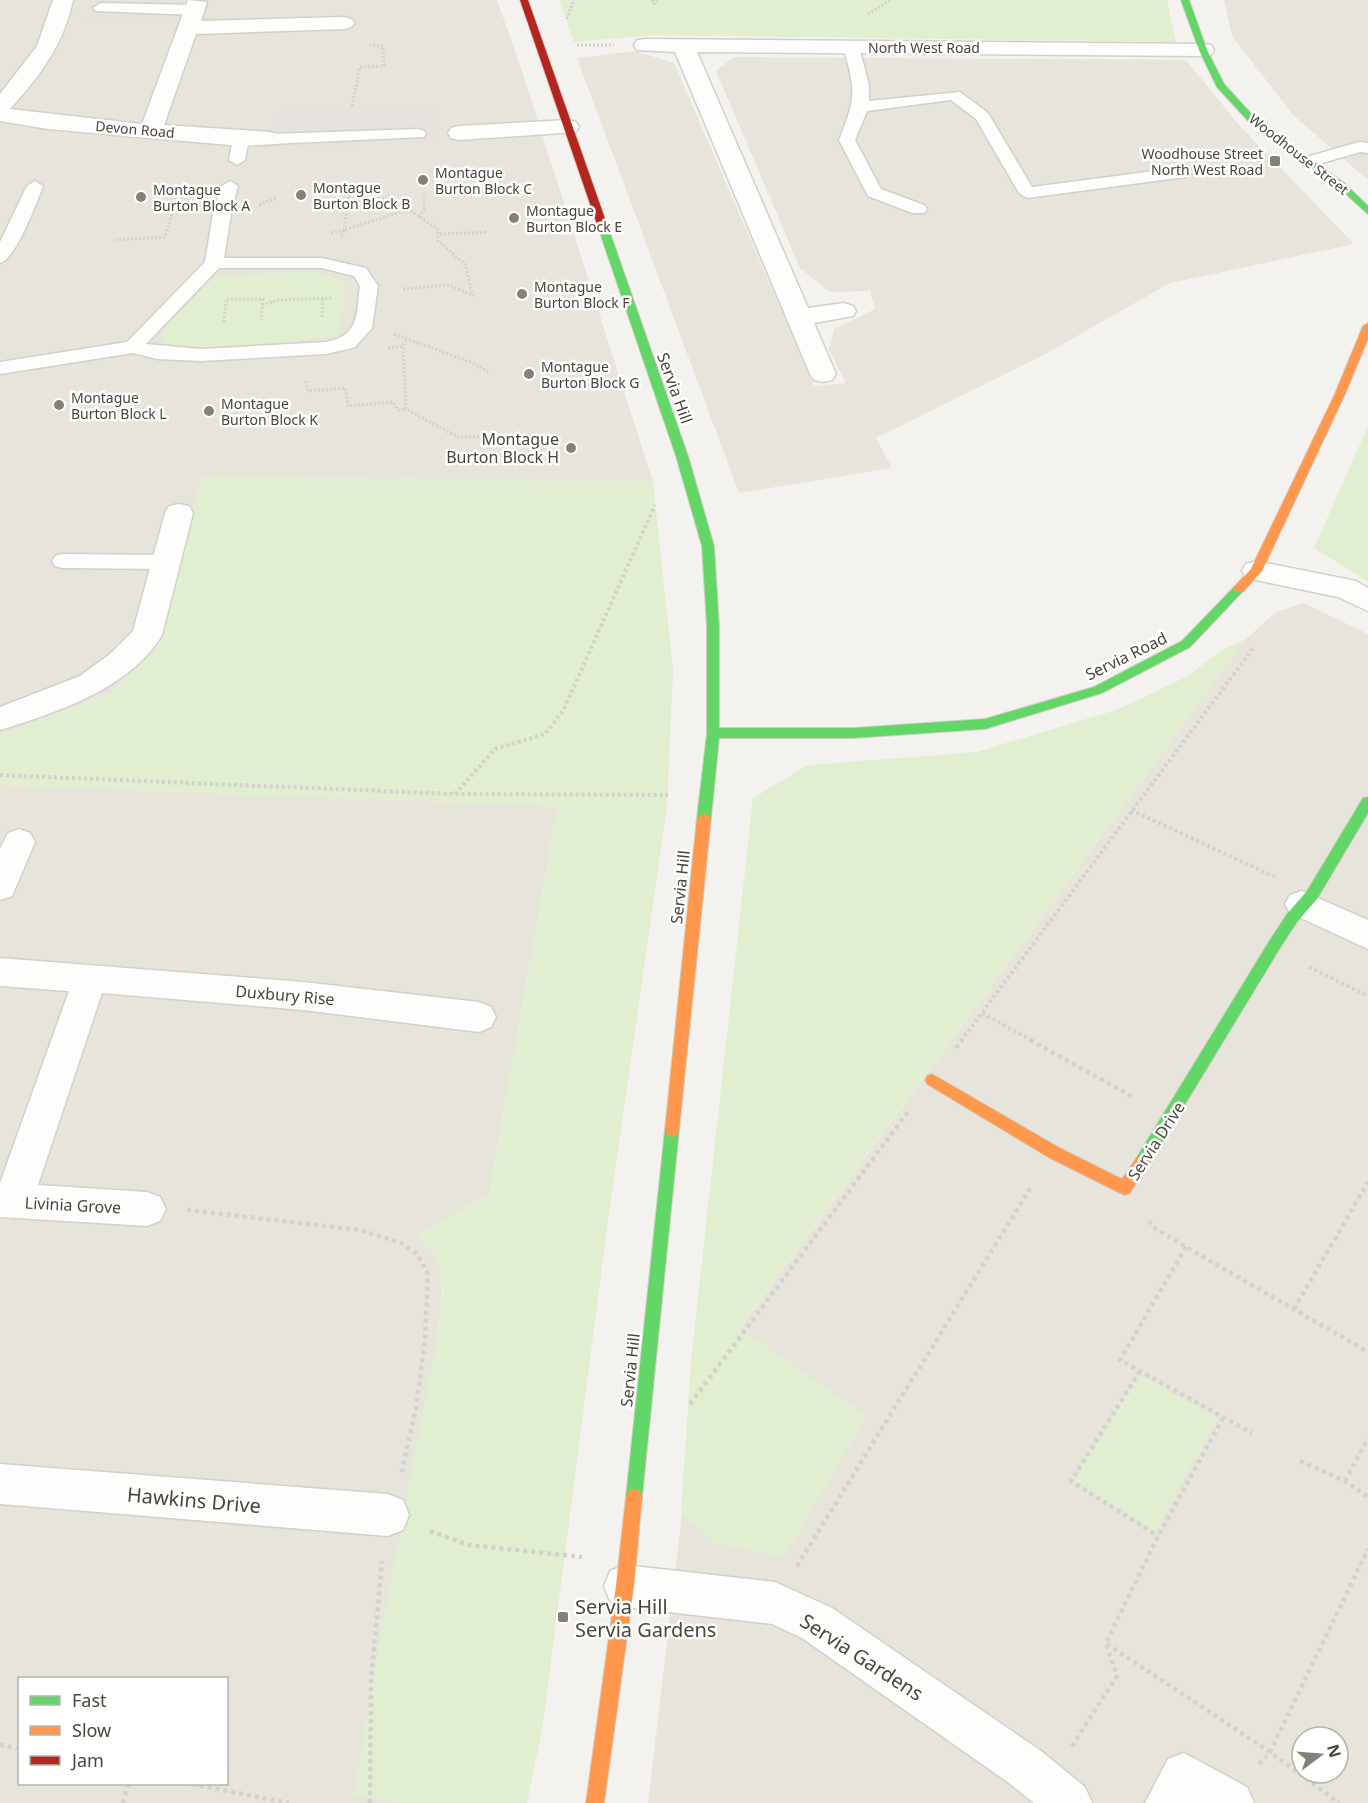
<svg xmlns="http://www.w3.org/2000/svg" width="1368" height="1803" viewBox="0 0 1368 1803" font-family="'Noto Sans',sans-serif">
<rect width="100%" height="100%" fill="#f4f2ee"/>
<path fill="#e7e4dc" fill-rule="evenodd" d="M0,0H497L520,65L653,482L202,477L160,640L112,693L0,735Z
M1224,0H1368V180L1293,115L1232,36Z
M635,51L674,63L814,386L846,383L829,350L834,329L875,309L870,291L830,292L800,268L716,71L734,57L1186,60L1239,125L1354,244L1170,283L1042,356L876,438L892,468L739,493L577,58Z
M1304,603L1368,634V1803H648L682,1513L717,1544L739,1329L1245,640L1276,612ZM1302,1737H1338V1773H1302Z
M0,785L558,806L489,1195L416,1235L427,1244L441,1264L442,1297L437,1340L354,1795L405,1803H0ZM20,1678H226V1784H20Z"/>
<path fill="#e1eecf" d="M559,0H1167L1176,42L654,35L574,42Z
M317,272L343,281V308L337,337L214,348L167,347L160,337L167,325L215,275Z
M1368,426V582L1314,548Z
M202,477L653,482L673,670L667,806L607,1228L543,1724L527,1803H405L354,1796L387,1600L437,1340C442,1298 453,1264 416,1235L489,1195L558,806L0,785V735L112,693L160,640Z
M1245,640L739,1328L867,1416L784,1557L717,1544L681,1512L691,1361L753,798L808,765L977,752L1119,709L1186,677L1223,649Z
M1140,1374L1218,1419L1155,1531L1074,1481Z"/>
<path fill="#e6e3df" d="M91,0H176L172,24L84,23Z
M439,110V142L263,148L277,111Z"/>
<g fill="none" stroke-linecap="round" stroke-linejoin="round">
<defs>
<path id="lane" d="M101,3L195,5L203,10L195,15L96,11L93,8Z
M851,42L859,47L869,85V101L960,92L988,113L1032,187L1185,167L1193,172L1185,177L1027,198L1019,193L976,119L951,100L867,111L855,140L881,189L924,205L927,209L924,213H912L868,196L839,140C856,99 856,89 843,47Z
M418,129L424,131L426,134L424,137L270,144L262,139L270,134Z
M241,134L249,139L245,160L237,165L229,160L233,139Z
M1359,142L1368,143V153L1360,152L1309,167L1301,162L1303,158Z
M35,181L43,186C37,202 16,259 0,263V242L27,186Z
M230,181L238,186L232,208L224,258H322L366,268L378,286L372,328L355,347L348,349L326,354L201,361L157,359L133,353L0,374V362L127,342L205,262L214,208L222,186ZM219,268H322L354,276L360,286C356,315 360,335 326,342L201,349L146,344Z
M62,554L165,555L172,557L175,562L172,567L165,569L62,568L55,566L52,561L55,556Z"/>
<path id="street" d="M53,0H73C64,44 40,76 10,109L142,124L188,0L207,2L201,21L344,17L351,19L355,23L351,27L344,29L196,34L164,125L270,132L278,134L281,139L278,144L241,146L48,129L0,121V94L37,46Z
M645,39L1203,44L1211,45L1214,50L1211,55L1203,56L697,52L808,308L844,303L853,306L856,311L853,316L814,323L836,374L832,380L823,382L814,380L810,374L675,52L637,50L634,45L637,40Z
M568,120L576,122L579,127L576,132L459,140L451,138L448,133L451,128L459,126Z
M179,504L189,506L193,513L162,635C131,688 56,713 0,730V707L80,676L110,654L133,631L165,513L169,506Z
M1256,561L1356,581L1368,588V611L1338,597L1246,578L1242,571L1246,564Z
M19,829L30,833L35,842L12,896L0,900V849L8,833Z
M1302,891L1368,920V949L1290,913L1285,904L1290,895Z
M0,958L303,982L479,1002L491,1007L496,1017L491,1027L479,1032L303,1010L102,993L38,1185L147,1192L160,1197L166,1209L160,1221L147,1226L0,1217V1183L69,991L0,986Z
M0,1464L388,1494L403,1500L409,1515L403,1530L388,1536L0,1504Z
M625,1565L775,1582L832,1608L1041,1751L1085,1787L1092,1803H1034L1009,1783L802,1638L772,1624L625,1607L610,1601L604,1586L610,1571Z
M1184,1753L1247,1787L1254,1803H1145L1168,1759Z"/>
<path id="fast" d="M1181,0H1189L1207,50L1224,84L1257,120L1344,183L1368,206V214L1338,187L1251,124L1217,87L1199,50Z
M604,227L609,230L688,456L714,546L719,626V728H853L985,719L1094,687L1182,641L1235,586L1239,585L1245,589L1190,647L1102,693L985,729L853,738H719L711,818L709,822H699L697,818L707,733V626L702,546L676,456L599,230Z
M1368,797V813L1317,899L1297,922L1280,948L1147,1167L1142,1169L1137,1167L1135,1162L1137,1157L1270,940L1287,914L1307,891L1363,798Z
M672,1123L677,1125L679,1130L642,1497L640,1503L634,1505L628,1503L626,1497L665,1130L667,1125Z"/>
<path id="slow" d="M1368,323V339L1345,394L1262,571L1243,592H1235L1233,589L1235,586L1251,569L1335,394L1363,326Z
M704,813L711,818L679,1130L677,1135L672,1137L667,1135L665,1130L697,818Z
M932,1074L1058,1147L1122,1179L1137,1157L1142,1155L1147,1157L1149,1162L1130,1193L1125,1195L1120,1193L1048,1157L927,1084L925,1080L927,1076Z
M634,1489L640,1491L642,1497L634,1586L604,1803H586L616,1586L626,1497L628,1491Z"/>
<path id="jam" d="M520,0H528L609,230L607,232L599,230Z"/>
</defs>
<use href="#lane" stroke="#d2d0cb" stroke-width="3"/>
<use href="#street" stroke="#d2d0cb" stroke-width="3"/>
<use href="#fast" stroke="#d3cfc5" stroke-width="2"/>
<use href="#slow" stroke="#d3cfc5" stroke-width="2"/>
<use href="#jam" stroke="#d3cfc5" stroke-width="2"/>
<path stroke="#d3d2cc" stroke-width="3" stroke-dasharray="2 2" stroke-linecap="butt" d="M652,0L654,4L657,0
M868,14L890,0
M567,19L574,0
M577,45H614
M352,106L360,67L384,66L383,46L370,45
M347,187L349,196L355,201L384,198L402,210
M259,205L276,198
M163,206L174,207
M419,217L424,210V194
M331,233L344,230L349,196
M440,234L487,232
M341,236L344,230L403,211H411L438,229V241L465,264L473,296
M115,240L165,237L174,207H189
M403,289L449,285L473,296
M262,305L278,300L332,298
M322,317L323,299
M224,322L226,299H263L261,320
M394,334L470,362L490,373
M406,340L403,346L406,409L458,437L541,435
M388,348L403,346
M306,381L308,391L345,388L348,406L393,402L398,410L406,409"/>
<path stroke="#d3d2cc" stroke-width="4" stroke-dasharray="3 3" stroke-linecap="butt" d="M0,775L454,794L668,795
M455,794L495,749L545,734L563,711L655,505
M1131,810L1275,877
M1309,967L1368,996
M982,1013L1033,1041
M961,1041L1254,647"/>
<path stroke="#d3d2cc" stroke-width="4.5" stroke-dasharray="4 4" stroke-linecap="butt" d="M1030,1040L1133,1097
M956,1048L962,1040
M187,1210L360,1230L401,1243L417,1254L428,1274L425,1340L416,1408L401,1475
M1149,1221L1153,1227L1186,1247L1368,1352
M1186,1247L1120,1360L1252,1433
M1294,1309L1368,1182
M1140,1371L1071,1481L1158,1536
M690,1404L908,1112
M1300,1461L1345,1481L1368,1497
M1345,1481L1368,1438
M430,1531L469,1545L582,1557
M797,1566L1031,1187
M1107,1644L1270,1752L1339,1803
M0,1745L20,1749
M1072,1746L1117,1676L1106,1643L1158,1536L1223,1418
M1259,1764L1270,1752L1368,1549
M192,1784L289,1803
M123,1803L128,1784
M370,1803L371,1682L382,1561"/>
<use href="#lane" fill="#fdfdfc" fill-rule="evenodd"/>
<use href="#street" fill="#fdfdfc" fill-rule="evenodd"/>
<use href="#fast" fill="#63d668" fill-rule="evenodd"/>
<use href="#slow" fill="#ff974d" fill-rule="evenodd"/>
<use href="#jam" fill="#b3261e" fill-rule="evenodd"/>
</g>
<g fill="#868178" stroke="#fff" stroke-width="2">
<rect x="1269" y="155" width="12" height="12" rx="3"/>
<circle cx="423" cy="180" r="6"/>
<circle cx="301" cy="195" r="6"/>
<circle cx="141" cy="197" r="6"/>
<circle cx="514" cy="218" r="6"/>
<circle cx="522" cy="294" r="6"/>
<circle cx="529" cy="374" r="6"/>
<circle cx="59" cy="405" r="6"/>
<circle cx="209" cy="411" r="6"/>
<circle cx="571" cy="448" r="6"/>
<rect x="557" y="1611" width="12" height="12" rx="3"/>
</g>
<g text-anchor="middle" dominant-baseline="central" stroke-width="5" stroke-linejoin="round" paint-order="stroke">
<g font-size="14" fill="#4b4439" stroke="#fff">
<text x="924" y="47">North West Road</text>
<text transform="translate(135 129) rotate(5)">Devon Road</text>
<text transform="translate(1299 154) rotate(38)">Woodhouse Street</text>
</g>
<g font-size="14" fill="#4b4439" stroke="#fff" text-anchor="start">
<text x="1263" y="153" text-anchor="end">Woodhouse Street<tspan x="1263" dy="16">North West Road</tspan></text>
<text x="435" y="172">Montague<tspan x="435" dy="16">Burton Block C</tspan></text>
<text x="313" y="187">Montague<tspan x="313" dy="16">Burton Block B</tspan></text>
<text x="153" y="189">Montague<tspan x="153" dy="16">Burton Block A</tspan></text>
<text x="526" y="210">Montague<tspan x="526" dy="16">Burton Block E</tspan></text>
<text x="534" y="286">Montague<tspan x="534" dy="16">Burton Block F</tspan></text>
<text x="541" y="366">Montague<tspan x="541" dy="16">Burton Block G</tspan></text>
<text x="71" y="397">Montague<tspan x="71" dy="16">Burton Block L</tspan></text>
<text x="221" y="403">Montague<tspan x="221" dy="16">Burton Block K</tspan></text>
</g>
<g font-size="16" fill="#4b4439" stroke="#fff">
<text transform="translate(675 388) rotate(70)">Servia Hill</text>
<text transform="translate(1126 656) rotate(-26)">Servia Road</text>
<text transform="translate(680 887) rotate(-84)">Servia Hill</text>
<text transform="translate(285 995) rotate(5)">Duxbury Rise</text>
<text transform="translate(1156 1141) rotate(-57)">Servia Drive</text>
<text transform="translate(73 1205) rotate(3)">Livinia Grove</text>
<text transform="translate(630 1370) rotate(-84)">Servia Hill</text>
</g>
<g font-size="16" fill="#4b4439" stroke="#fff" text-anchor="end">
<text x="559" y="439">Montague<tspan x="559" dy="18">Burton Block H</tspan></text>
</g>
<g font-size="20" fill="#4b4439" stroke="#fff">
<text transform="translate(194 1500) rotate(5)">Hawkins Drive</text>
<text transform="translate(862 1657) rotate(33)">Servia Gardens</text>
</g>
<g font-size="20" fill="#4b4439" stroke="#fff" text-anchor="start">
<text x="575" y="1606">Servia Hill<tspan x="575" dy="23">Servia Gardens</tspan></text>
</g>
</g>
<rect x="18" y="1677" width="210" height="108" fill="#ffffff" stroke="#b7b4b0" stroke-width="1.5"/>
<rect x="30" y="1696" width="30" height="9" fill="#63d668" stroke="#b7b4b0" stroke-width="1.5"/>
<text x="72" y="1707" font-size="18" fill="#4b4439">Fast</text>
<rect x="30" y="1726" width="30" height="9" fill="#ff974d" stroke="#b7b4b0" stroke-width="1.5"/>
<text x="72" y="1737" font-size="18" fill="#4b4439">Slow</text>
<rect x="30" y="1756" width="30" height="9" fill="#b3261e" stroke="#b7b4b0" stroke-width="1.5"/>
<text x="72" y="1767" font-size="18" fill="#4b4439">Jam</text>
<g transform="translate(1320 1755) rotate(74)"><circle r="28" fill="#ffffff" stroke="#b7b4b0" stroke-width="1.5"/>
<path d="M0-4.5L10 22L0 15L-10 22Z" fill="#868178"/>
<text y="-9" font-size="16" font-weight="bold" text-anchor="middle" fill="#4b4439">N</text>
</g>
</svg>
